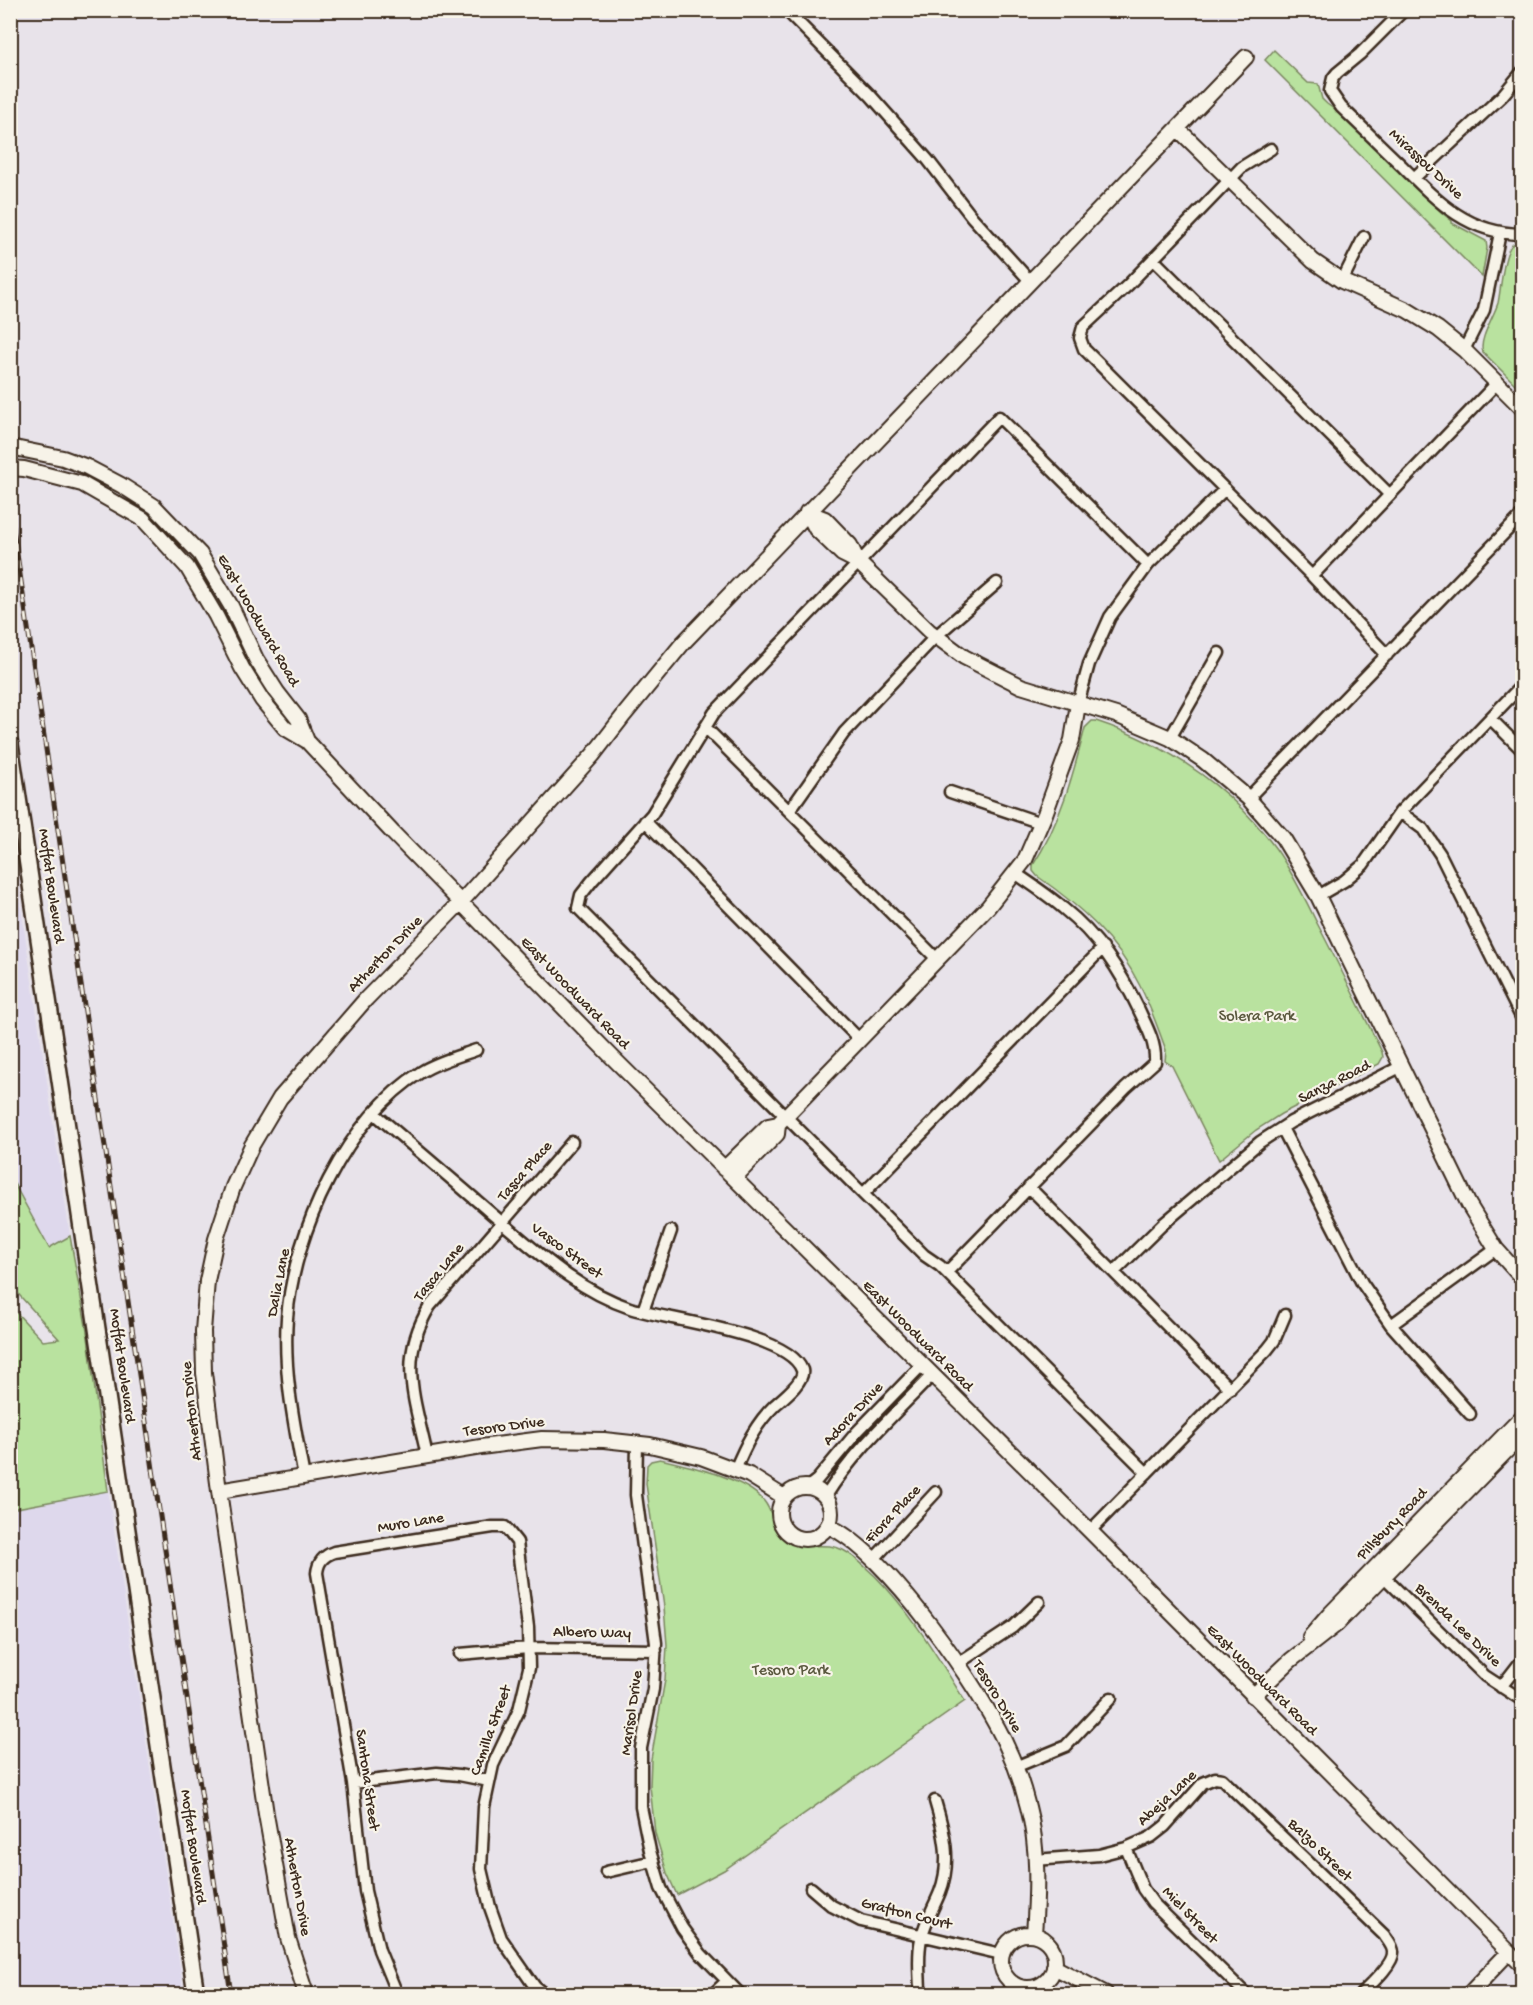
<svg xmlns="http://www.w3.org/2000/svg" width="1533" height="2005" viewBox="0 0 1533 2005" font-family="'Gochi Hand',sans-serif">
<rect width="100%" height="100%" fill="#e8e3ea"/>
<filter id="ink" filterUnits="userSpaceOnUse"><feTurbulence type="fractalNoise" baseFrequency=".0167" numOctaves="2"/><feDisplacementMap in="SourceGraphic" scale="12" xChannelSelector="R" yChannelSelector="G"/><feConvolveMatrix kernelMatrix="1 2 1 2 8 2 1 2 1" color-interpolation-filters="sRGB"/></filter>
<g filter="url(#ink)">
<path fill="#ded8ec" d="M10,834L70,1236L49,1248L11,1178Z
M108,1491L184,1994H11V1509Z"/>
<path fill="#b9e29f" stroke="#7a865e" stroke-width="1.5" d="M1274,50L1308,83L1318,84L1322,99L1327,104L1348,119L1441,212L1452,221V223L1486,241L1487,248L1482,277L1265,60Z
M1513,244H1522V391L1483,352C1478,341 1494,316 1498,303C1501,290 1503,251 1513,244Z
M1092,721H1096C1168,745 1231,787 1276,849C1293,873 1305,899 1318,925C1340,967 1361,1010 1382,1052L1383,1057L1379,1064L1281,1114L1256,1130L1219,1160L1172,1066L1165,1061L1166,1050C1158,1029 1151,1007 1140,986C1117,939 1079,905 1037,876L1033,871V865C1060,824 1073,775 1085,728Z
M11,1178L49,1248L70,1236L88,1337L108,1491L11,1509V1307L43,1341L59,1339L11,1286Z
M660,1459C689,1466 744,1477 764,1501C774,1513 773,1531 787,1540C804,1552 825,1540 843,1550C855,1556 865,1567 875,1576C912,1613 938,1658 965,1701L724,1870L677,1895L667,1873L655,1833L650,1786L651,1759L665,1680L667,1645L664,1607L646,1484L647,1465L651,1461Z"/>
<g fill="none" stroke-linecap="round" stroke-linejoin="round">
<defs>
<path id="minor" d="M786,10L871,96L928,160L972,217L1031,282
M1404,10L1360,54L1337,73L1333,78L1330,91L1341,107C1361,126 1381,146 1401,165C1437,201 1468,234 1522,234
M1271,149L1242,167L1128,285L1083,327L1080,338L1084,349L1312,576L1387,655
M1414,178L1502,96L1522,72
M1153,259L1389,494
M1342,281L1364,237
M1464,350L1484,310L1500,233
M1312,576L1497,383
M1078,704L1089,664L1110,617L1148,565L1225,489
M1490,718L1522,750
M705,727L937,959
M1170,738L1219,653
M950,792L1041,823
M1248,798L1522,515
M790,810L844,733L936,636L997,583
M1400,812L1423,829L1440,854L1522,1019
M645,821L859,1039
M1318,896L1344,881L1363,865L1400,812L1522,685
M374,1113C414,1147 453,1180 492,1214C535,1250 576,1290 630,1308C665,1320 789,1333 802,1370C805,1381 783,1398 775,1405C756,1423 745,1446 735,1470
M1282,1128L1362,1283L1391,1325L1496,1249
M1029,1187L1230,1389
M863,1194L1103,948
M947,1272L1126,1088L1155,1062C1156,1043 1147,1027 1139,1010C1120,970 1098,936 1063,908C1048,895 1031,884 1015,873
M1114,1272L1163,1224L1260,1142L1291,1122L1402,1066
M643,1311L671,1231
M1391,1325L1470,1414
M637,1443L636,1495L656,1643L653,1689L641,1748V1807L650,1851L661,1888L682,1928L701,1954L740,1994
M427,1456C415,1399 397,1360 430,1306L572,1142
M1147,1473L940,1266L924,1255L578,908L581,895L592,881L652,814L714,713L999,417L1148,565
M304,1477C294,1424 283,1371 287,1318C294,1231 346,1119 421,1072C437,1062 459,1056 476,1050
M808,1487L817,1480L856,1433L922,1365
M826,1496C854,1451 895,1414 932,1375
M1090,1531L1267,1350L1274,1341L1285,1315
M873,1560L936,1492
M1378,1571L1485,1676L1522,1700
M460,1654L528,1648L656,1650
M957,1664L1013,1627L1039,1602
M1501,1687L1522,1660
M1015,1767L1066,1746L1111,1698
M353,1783L437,1773L459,1775L489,1781
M1126,1848L1143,1889L1153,1903L1246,1994
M1035,1860L1099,1855L1126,1848L1151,1837L1165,1826L1203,1783L1215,1778L1222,1779L1384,1935C1387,1940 1393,1946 1393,1952C1394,1964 1369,1986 1361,1994
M606,1872L653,1861
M811,1888L832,1906L861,1921L1001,1954
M397,1994L379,1950L365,1891L353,1783L317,1573C318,1562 323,1556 334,1552L493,1527H505L517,1542L528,1627L529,1668L519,1710L493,1765L484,1807L481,1869L490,1907L501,1938L535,1987L544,1994
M713,1994L727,1981
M920,1994C920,1976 917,1957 921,1939C925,1922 934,1907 940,1892C952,1861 944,1831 935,1801"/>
<path id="tertiary" d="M1178,129L1313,261L1342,281L1407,310L1438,329L1464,350L1522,408
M10,447L63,458L87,467L121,485L154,506L200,554L231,606L256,659L277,692L298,719L307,741
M10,468L24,469L82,484L143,519L187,567L216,616L242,668L262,700L285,728L307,741L393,833L613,1058L1090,1531L1522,1965
M807,512L816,529L842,554L858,562L929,631L964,657L1021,686L1116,715L1170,738L1203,760L1248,798L1283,838L1318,896L1469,1205L1496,1249L1522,1278
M807,512L825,519L850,545L858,562
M724,1169L768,1126L778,1124L988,907L1025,860L1045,814L1072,740L1078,704
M734,1178L777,1134L778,1124
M779 1513a26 26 0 1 1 52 0a26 26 0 1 1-52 0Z
M219,1491L481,1447L542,1439L604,1440L650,1445L701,1457L749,1475L784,1497
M828,1526C885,1550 982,1690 1007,1747C1016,1766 1023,1787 1028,1807C1039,1848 1037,1892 1034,1934
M1310,1637L1329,1615L1522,1417
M1253,1696L1291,1660L1337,1624L1522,1435
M1001 1961a27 27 0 1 1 54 0a27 27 0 1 1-54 0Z
M1054,1967L1106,1994
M306,1994L288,1938L266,1814L219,1491L204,1373L203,1331L207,1281L216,1239L233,1187L252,1145L280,1098L366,999L461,902L593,755L624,715L683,643L1246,57
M1469,1994L1509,1952"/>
<path id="secondary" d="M10,744L196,1994"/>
</defs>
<use href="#minor" stroke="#3b2a1e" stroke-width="15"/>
<use href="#tertiary" stroke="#3b2a1e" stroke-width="18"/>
<use href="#secondary" stroke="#3b2a1e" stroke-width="20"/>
<use href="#minor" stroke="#f7f3e8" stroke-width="10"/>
<use href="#tertiary" stroke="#f7f3e8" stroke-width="14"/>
<use href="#secondary" stroke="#f7f3e8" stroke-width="15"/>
<defs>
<path id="rail" d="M10,507L231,1994"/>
</defs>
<use href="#rail" stroke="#3b2a1e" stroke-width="5"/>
<use href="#rail" stroke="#f7f3e8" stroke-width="3" stroke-dasharray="9" stroke-linecap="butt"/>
</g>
</g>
<g text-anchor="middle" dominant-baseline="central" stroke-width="4.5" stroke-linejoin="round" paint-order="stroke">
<g font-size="16" fill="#3b2a1e" stroke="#f7f3e8">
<text transform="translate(1425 165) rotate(43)">Mirassou Drive</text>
<text transform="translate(257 621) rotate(60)">East Woodward Road</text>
<text transform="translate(50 886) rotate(82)">Moffat Boulevard</text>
<text transform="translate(386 955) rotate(-46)">Atherton Drive</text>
<text transform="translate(574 994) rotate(46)">East Woodward Road</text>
<text transform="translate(1335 1083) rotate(-27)">Sanza Road</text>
<text transform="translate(526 1172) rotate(-49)">Tasca Place</text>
<text transform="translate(566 1252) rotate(36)">Vasco Street</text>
<text transform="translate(440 1273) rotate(-51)">Tasca Lane</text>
<text transform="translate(280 1283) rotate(-79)">Dalia Lane</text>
<text transform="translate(917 1337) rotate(45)">East Woodward Road</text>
<text transform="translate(121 1366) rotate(82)">Moffat Boulevard</text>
<text transform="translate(193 1411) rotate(-96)">Atherton Drive</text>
<text transform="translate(854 1415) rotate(-47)">Adora Drive</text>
<text transform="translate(504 1428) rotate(-7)">Tesoro Drive</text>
<text transform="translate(894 1515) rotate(-47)">Fiora Place</text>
<text transform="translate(411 1524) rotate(-9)">Muro Lane</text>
<text transform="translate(1393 1525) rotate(-46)">Pillsbury Road</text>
<text transform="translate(1457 1626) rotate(44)">Brenda Lee Drive</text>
<text transform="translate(592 1634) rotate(1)">Albero Way</text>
<text transform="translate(1261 1681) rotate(45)">East Woodward Road</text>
<text transform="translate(996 1697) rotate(59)">Tesoro Drive</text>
<text transform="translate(633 1713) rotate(-82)">Marisol Drive</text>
<text transform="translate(492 1731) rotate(-70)">Camilla Street</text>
<text transform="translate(366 1780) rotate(82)">Santona Street</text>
<text transform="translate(1168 1799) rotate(-43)">Abeja Lane</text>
<text transform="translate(192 1847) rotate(82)">Moffat Boulevard</text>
<text transform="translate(1319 1851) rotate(44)">Balzo Street</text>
<text transform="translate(296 1887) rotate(80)">Atherton Drive</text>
<text transform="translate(906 1915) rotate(14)">Grafton Court</text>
<text transform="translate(1189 1916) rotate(46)">Miel Street</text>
</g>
<g font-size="16" fill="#5a583e" stroke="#f7f3e8">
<text x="1257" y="1017">Solera Park</text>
<text x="791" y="1671">Tesoro Park</text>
</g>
</g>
<rect width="1533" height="2005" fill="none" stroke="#f7f3e8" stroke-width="36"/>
<rect x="18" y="18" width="1497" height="1969" fill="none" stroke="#3b2a1e" stroke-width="2" filter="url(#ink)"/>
</svg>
